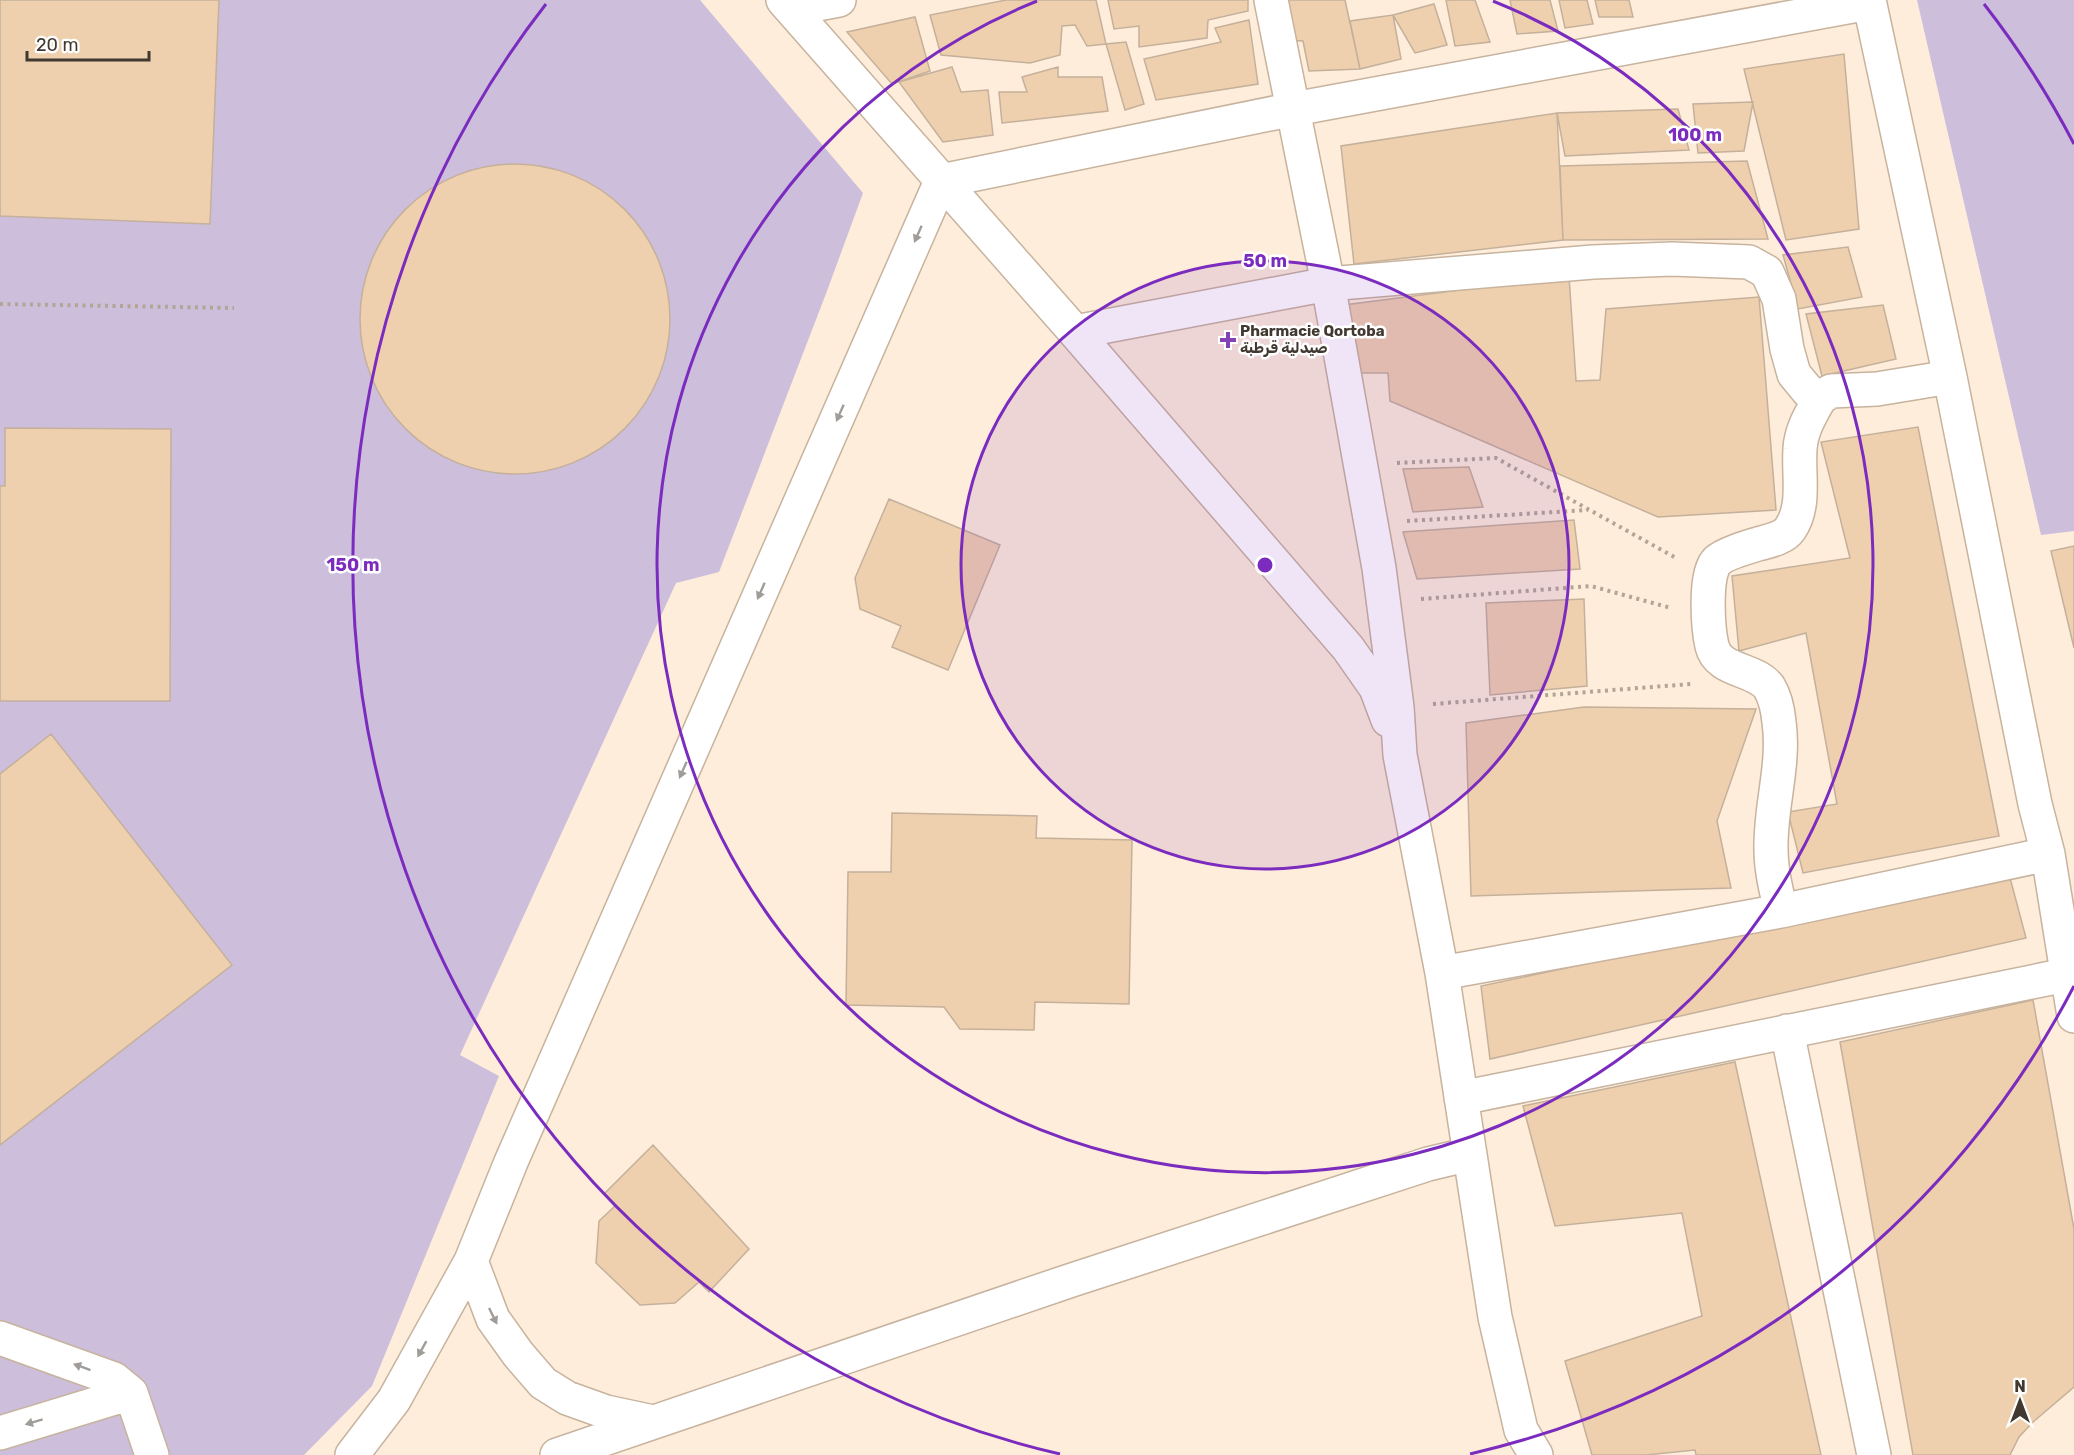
<svg xmlns="http://www.w3.org/2000/svg" width="2074" height="1455" viewBox="0 0 2074 1455" font-family="Rubik,Vazirmatn,sans-serif">
<rect width="100%" height="100%" fill="#fdedda"/>
<path fill="#cdbedc" d="M0,0H700L863,193L827,291L719,572L676,583L460,1055L499,1076L372,1386L304,1455H0Z
M1917,0H2074V531L2041,535Z"/>
<path fill="#efd0ae" stroke="#c4b09b" stroke-width="1.5" d="M0,0H219L210,224L0,216Z
M1006,0H1096L1106,44L1087,46L1075,25L1062,26L1060,55L1030,63L941,55L930,15Z
M1108,0H1248V11L1208,20L1207,38L1139,47V26L1114,29Z
M1284,0H1345L1360,69L1309,71L1303,41L1287,40Z
M1446,0H1475L1490,42L1455,46Z
M1510,0H1550L1558,31L1517,34Z
M1559,0H1587L1593,24L1565,28Z
M1595,0H1629L1633,17H1599Z
M1434,4L1447,45L1415,53L1393,15Z
M1393,15L1401,59L1360,69L1350,21Z
M915,17L930,71L892,84L847,32Z
M1249,20L1258,84L1156,100L1144,59L1221,42L1215,28Z
M1126,42L1144,104L1125,110L1106,44Z
M1844,54L1859,229L1786,240L1744,69Z
M952,67L961,92L988,90L993,135L943,142L899,82Z
M1058,67V77H1102L1108,111L1002,123L999,92H1027L1022,77Z
M1753,102L1744,151L1698,153L1693,104Z
M1678,109L1689,150L1565,156L1557,113Z
M1557,113L1563,240L1354,264L1341,146Z
M1747,161L1768,239L1563,240L1560,166Z
M360 319a155 155 0 1 1 310 0a155 155 0 1 1-310 0Z
M1848,247L1862,297L1798,309L1783,255Z
M1569,276L1576,381L1600,380L1606,309L1759,297L1776,510L1658,517L1390,401L1388,373H1358L1344,305Z
M1883,305L1896,359L1822,376L1806,314Z
M1918,427L1999,836L1803,873L1788,812L1837,804L1806,633L1739,651L1732,576L1850,558L1821,442Z
M5,428L171,429L170,701H0V486H5Z
M1469,467L1483,507L1413,512L1403,469Z
M889,499L1000,545L948,670L892,647L901,626L860,609L855,578Z
M1574,520L1580,569L1417,579L1403,532Z
M2074,546V648L2051,551Z
M1584,599L1587,686L1490,695L1486,603Z
M1584,707L1756,709L1717,821L1731,888L1471,896L1466,723Z
M51,734L232,965L0,1145V774Z
M892,813L1037,816L1036,838L1132,840L1129,1004L1035,1002L1034,1030L960,1029L944,1007L846,1005L848,872H891Z
M2009,874L2026,938L1490,1059L1481,986Z
M2033,1000L2074,1229V1387L2033,1422L2019,1437L2010,1455H1913L1840,1042Z
M1735,1062L1821,1455H1696L1695,1450L1646,1455H1592L1565,1361L1702,1316L1682,1213L1555,1226L1523,1106Z
M653,1145L749,1249L709,1292L699,1282L675,1303L640,1305L596,1263L599,1221L616,1205L604,1194Z"/>
<g fill="none" stroke-linecap="round" stroke-linejoin="round">
<defs>
<path id="minor" d="M783,0L1075,332L1348,648L1376,688L1388,720
M1271,0L1328,284L1379,568L1397,707L1400,755L1442,973L1495,1317L1521,1430L1536,1455
M1869,0L1950,377L2035,804L2048,854L2074,1016
M791,9L839,0
M1075,332L1328,284L1593,262L1672,259L1749,262L1767,272L1779,299L1787,349L1794,374L1808,391L1820,398L1831,391L1877,389L1950,377
M1781,911C1776,890 1771,870 1771,849C1770,806 1785,765 1779,722C1778,711 1775,697 1769,687C1755,668 1718,672 1712,646C1708,629 1704,573 1717,561C1724,554 1748,547 1758,544C1769,541 1784,538 1790,529C1806,506 1798,475 1800,449C1801,430 1811,414 1820,398
M1442,973L1781,911L2048,854
M1787,1031L1874,1455
M1461,1098L2066,975
M471,1261L493,1319L518,1354L543,1383L567,1398L606,1412L653,1422
M0,1338L114,1379L131,1393L152,1455
M0,1433L131,1393
M352,1455L394,1400L471,1261L511,1162L941,181L1294,109L1869,3
M557,1455L1072,1280L1428,1164L1470,1154"/>
</defs>
<use href="#minor" stroke="#c7b39e" stroke-width="36"/>
<path stroke="#b2a596" stroke-width="4" stroke-dasharray="3 4.5" stroke-linecap="butt" d="M0,304L234,308
M1397,463L1496,458L1676,558
M1407,521L1588,510
M1421,599L1591,586L1671,608
M1433,704L1691,684"/>
<use href="#minor" stroke="#fff" stroke-width="33"/>
</g>
<defs><path id="oneway-solid" d="M-6-.8H1V-3.2L6.5 0L1 3.2V.8H-6Z" transform="scale(1.5)"/></defs>
<g fill="#a09c98">
<use href="#oneway-solid" transform="translate(918 234) rotate(114)"/>
<use href="#oneway-solid" transform="translate(840 413) rotate(114)"/>
<use href="#oneway-solid" transform="translate(761 591) rotate(114)"/>
<use href="#oneway-solid" transform="translate(683 770) rotate(114)"/>
<use href="#oneway-solid" transform="translate(493 1316) rotate(64)"/>
<use href="#oneway-solid" transform="translate(422 1349) rotate(119)"/>
<use href="#oneway-solid" transform="translate(82 1367) rotate(-160)"/>
<use href="#oneway-solid" transform="translate(34 1422) rotate(163)"/>
</g>
<circle cx="1265" cy="565" r="304" fill="#7b2cbf" fill-opacity=".12"/>
<g fill="none" stroke="#7b2cbf" stroke-width="3">
<circle cx="1265" cy="565" r="304"/>
<path d="M1493 1A608 608 0 1 1 1037 1"/>
<path d="M2074 986A912 912 0 0 1 1470 1454M1060 1454A912 912 0 0 1 546 4M1984 4A912 912 0 0 1 2074 144"/>
</g>
<path fill="#8441b6" stroke="#fff" stroke-width="2" d="M1225 331h6v6h6v6h-6v6h-6v-6h-6v-6h6z"/>
<g text-anchor="middle" dominant-baseline="central" stroke-width="5" stroke-linejoin="round" paint-order="stroke">
<g font-size="15" font-weight="bold" fill="#413930" stroke="#fff" text-anchor="start">
<text x="1240" y="331">Pharmacie Qortoba<tspan x="1240" dy="17">صيدلية قرطبة</tspan></text>
</g>
</g>
<circle cx="1265" cy="565" r="9" fill="#7b2cbf" stroke="#fff" stroke-width="3"/>
<g font-size="18" text-anchor="middle" font-weight="bold" fill="#7b2cbf" stroke="#fff" stroke-width="5" stroke-linejoin="round" paint-order="stroke">
<text x="1695" y="141">100 m</text>
<text x="1265" y="267">50 m</text>
<text x="353" y="571">150 m</text>
</g>
<g transform="translate(2020 1401)" stroke="#ffffff" stroke-width="4.5" paint-order="stroke">
<path d="M0-4.5L10 22L0 15L-10 22Z" fill="#413930"/>
<text y="-9" font-size="16" font-weight="bold" text-anchor="middle" fill="#413930">N</text>
</g>
<path d="M27 51v9h122v-9" fill="none" stroke="#413930" stroke-width="3"/>
<text x="36" y="51" font-size="18" fill="#413930" stroke="#ffffff" stroke-width="4.5" paint-order="stroke">20 m</text>
</svg>
